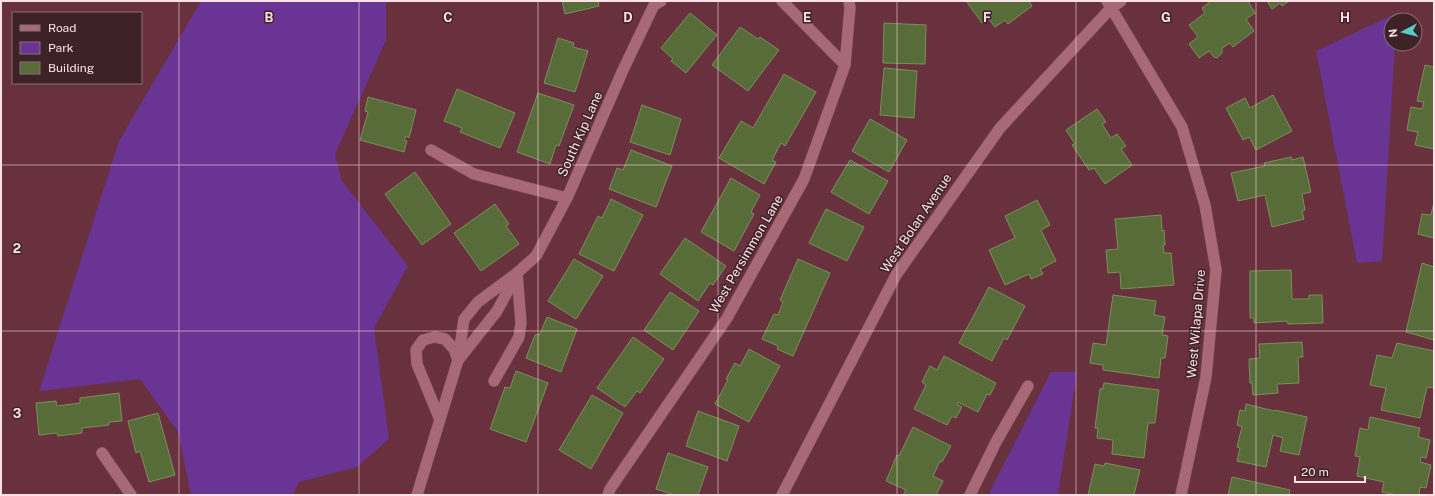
<svg xmlns="http://www.w3.org/2000/svg" width="1435" height="496" viewBox="0 0 1435 496" font-family="'Public Sans',sans-serif">
<rect width="100%" height="100%" fill="#69313e"/>
<path fill="#693493" d="M201,1H386V40L335,154L342,181L408,266L374,328L389,439L357,467L299,482L293,495H191L178,432L140,379L39,391L119,141Z
M1397,13L1396,20H1391V44H1395L1382,261L1357,263L1316,51Z
M1051,372H1077L1058,495H988Z"/>
<path fill="#576c38" stroke="#7a905b" d="M562,1H598L599,6L565,14Z
M966,1H1029L1032,6L1008,24L1005,20L995,27L988,18L982,23Z
M1211,1H1248L1255,13L1246,19L1254,31L1233,47L1230,43L1222,48V53L1217,58L1214,57L1209,51L1199,58L1189,44L1198,37L1189,25L1205,13L1202,8Z
M1267,1H1289L1282,6L1280,3L1272,9Z
M690,13L717,35L686,73L671,61L673,59L661,48Z
M884,23L926,25L925,64L883,63Z
M740,27L758,39L760,37L779,50L748,91L712,65Z
M558,38L574,43L573,47L588,51L575,92L544,83Z
M1425,65L1434,67V149L1415,145L1418,132L1407,130L1411,107L1422,109L1424,102L1417,101Z
M884,68L917,71L914,118L880,115Z
M784,74L816,92L785,146L781,143L772,160L776,162L764,184L719,158L741,121L753,128Z
M457,89L515,113L500,148L460,132L462,128L444,121Z
M538,93L574,105L559,146L556,145L550,164L517,152Z
M1273,95L1292,131L1256,150L1249,137L1243,140L1226,108L1245,98L1250,108Z
M368,97L416,110L409,138L406,136L404,140L407,141L404,152L360,140L368,112L365,111Z
M642,105L681,119L670,155L630,142Z
M1097,109L1106,122L1102,124L1111,138L1117,134L1126,146L1121,149L1132,165L1105,184L1094,168L1089,170L1072,145L1075,144L1066,130Z
M870,119L907,140L889,172L852,151Z
M631,150L672,166L656,207L609,189L617,168L623,170Z
M1291,157L1292,160L1303,157L1311,192L1302,194L1305,210L1302,211L1304,219L1272,227L1265,195L1238,201L1231,173L1265,166L1264,163Z
M850,160L888,181L869,214L831,192Z
M415,172L451,224L422,245L385,194Z
M731,178L760,195L751,212L754,214L734,251L701,232Z
M611,199L643,215L614,271L579,254L598,216L602,218Z
M1037,200L1050,225L1041,230L1056,261L1040,269L1043,274L1031,279L1029,274L1005,285L989,250L1015,238L1005,216Z
M1434,202V238L1418,234L1422,214L1431,215Z
M495,204L509,224L506,226L519,244L481,271L454,233Z
M826,209L864,227L847,261L809,243Z
M1161,215L1162,231L1164,230L1165,245H1163L1164,253H1171L1174,285L1121,289L1120,272L1108,273L1106,250L1118,249L1115,219Z
M685,238L726,266L713,285L710,283L698,301L660,274Z
M574,259L603,276L576,319L548,301Z
M798,259L830,273L793,356L777,349L778,346L762,339L774,314L778,315L783,302L780,300Z
M1422,263L1434,267V340L1406,332Z
M1291,270L1292,299H1309V295H1322L1323,323L1288,324L1287,321L1254,323V318H1250V271Z
M989,287L1025,306L1007,340L1004,338L992,361L959,343Z
M670,292L699,311L673,350L644,330Z
M1113,295L1156,301L1154,315L1165,317L1162,335L1168,336L1165,358H1161L1159,378L1103,370V365L1090,363L1093,343L1106,345Z
M547,317L577,329L561,372L526,358L535,335L540,334Z
M633,337L664,359L640,393L637,391L625,407L597,388Z
M1302,342L1303,357H1298L1299,383L1277,384L1278,393L1253,395L1252,383H1250L1249,359L1260,358L1259,344Z
M1397,343L1434,351V388L1427,387L1420,418L1381,410L1386,388L1370,385L1377,355L1392,358Z
M749,349L780,366L749,422L715,404L728,380L726,379L735,363L740,366Z
M944,356L996,383L990,395L987,394L978,412L958,402L957,404L962,407L956,418L952,416L947,425L914,409L926,385L922,382L930,366L937,370Z
M516,371L548,383L526,442L490,429L505,387L510,388Z
M1104,383L1159,390L1155,423H1148L1144,458L1112,454L1113,440L1097,438L1098,428H1095L1100,389H1103Z
M119,393L122,421L109,422V425L82,428V433L58,436L57,433L39,435L36,403L56,401L57,406L80,403V398Z
M592,395L623,413L591,469L559,450Z
M1246,404L1274,411L1275,410L1307,417L1299,455L1280,451L1283,438L1273,435L1266,467L1237,461L1240,448L1237,447L1242,427L1237,425L1240,410L1245,411Z
M698,411L739,426L727,461L686,446Z
M158,413L175,475L149,482L140,451L136,453L128,421Z
M1370,417L1420,428L1418,437L1430,440L1426,458L1421,457L1420,462L1431,465L1426,488L1420,487L1419,495H1397L1382,492L1384,482L1357,476L1360,457L1355,456L1360,428L1368,430Z
M913,427L951,446L942,462L940,461L933,476L943,481L936,495H903L906,490L886,481L897,455L899,456Z
M668,453L708,467L698,495H675L656,489Z
M1105,463L1140,470L1134,495H1088L1095,464L1104,466Z
M1232,477L1290,490L1289,495H1228Z"/>
<g fill="none" stroke-linecap="round" stroke-linejoin="round">
<defs>
<path id="service" d="M494,381L519,337L521,323L517,273
M102,453L131,495"/>
<path id="minor" d="M782,1L845,65
M1107,1L1182,127L1205,205L1216,270L1206,377L1181,495
M431,150L474,174L567,198
M459,359L497,311L516,276
M458,360L464,319L478,302L517,273L536,256L567,198L623,70L654,5L661,1
M417,495L458,360L454,349L445,339L435,337L423,340L416,350L417,364L440,420
M608,495L610,489L727,318L804,179L845,65L850,8L849,1
M782,495L896,275L1000,128L1111,8L1121,1
M970,495L996,442L1028,386"/>
</defs>
<use href="#service" stroke="#7d505b" stroke-width="12"/>
<use href="#minor" stroke="#7d505b" stroke-width="12"/>
<use href="#service" stroke="#a66975" stroke-width="11"/>
<use href="#minor" stroke="#a66975" stroke-width="11"/>
</g>
<path fill="none" stroke="#ffe2e7" stroke-width="1" stroke-opacity="0.55" d="M179,1V495M359,1V495M538,1V495M718,1V495M897,1V495M1076,1V495M1256,1V495M1,165H1434M1,331H1434"/>
<g text-anchor="middle" dominant-baseline="central" stroke-width="3" stroke-linejoin="round" paint-order="stroke">
<g font-size="13" fill="#ffe2e7" stroke="#3d2328">
<text transform="translate(580 134) rotate(-66)">South Kip Lane</text>
<text transform="translate(916 223) rotate(-56)">West Bolan Avenue</text>
<text transform="translate(746 254) rotate(-60)">West Persimmon Lane</text>
<text transform="translate(1196 324) rotate(-85)">West Wilapa Drive</text>
</g>
</g>
<g font-size="13" text-anchor="middle" font-weight="bold" fill="#ffe2e7" stroke="#3d2328" stroke-width="3" stroke-linejoin="round" paint-order="stroke">
<text x="269" y="22">B</text>
<text x="448" y="22">C</text>
<text x="628" y="22">D</text>
<text x="807" y="22">E</text>
<text x="987" y="22">F</text>
<text x="1166" y="22">G</text>
<text x="1345" y="22">H</text>
<text x="17" y="253">2</text>
<text x="17" y="418">3</text>
</g>
<rect width="1435" height="496" fill="none" stroke="#ffe2e7" stroke-width="4"/>
<rect x="12" y="12" width="130" height="72" fill="#3d2328" stroke="#8b6f74"/>
<rect x="20" y="25" width="20" height="6" fill="#a66975" stroke="#8b6f74"/>
<text x="48" y="32" font-size="12" fill="#ffe2e7">Road</text>
<rect x="20" y="42" width="20" height="12" fill="#693493" stroke="#8b6f74"/>
<text x="48" y="52" font-size="12" fill="#ffe2e7">Park</text>
<rect x="20" y="62" width="20" height="12" fill="#576c38" stroke="#8b6f74"/>
<text x="48" y="72" font-size="12" fill="#ffe2e7">Building</text>
<g transform="translate(1403 32) rotate(263)"><circle r="19" fill="#3d2328" stroke="#8b6f74"/>
<path d="M0-3L7 15L0 10L-7 15Z" fill="#56cec3"/>
<text y="-6" font-size="11" font-weight="bold" text-anchor="middle" fill="#ffe2e7">N</text>
</g>
<path d="M1295 476v6h70v-6" fill="none" stroke="#ffe2e7" stroke-width="2"/>
<text x="1301" y="476" font-size="12" fill="#ffe2e7" stroke="#3d2328" stroke-width="3" paint-order="stroke">20 m</text>
</svg>
